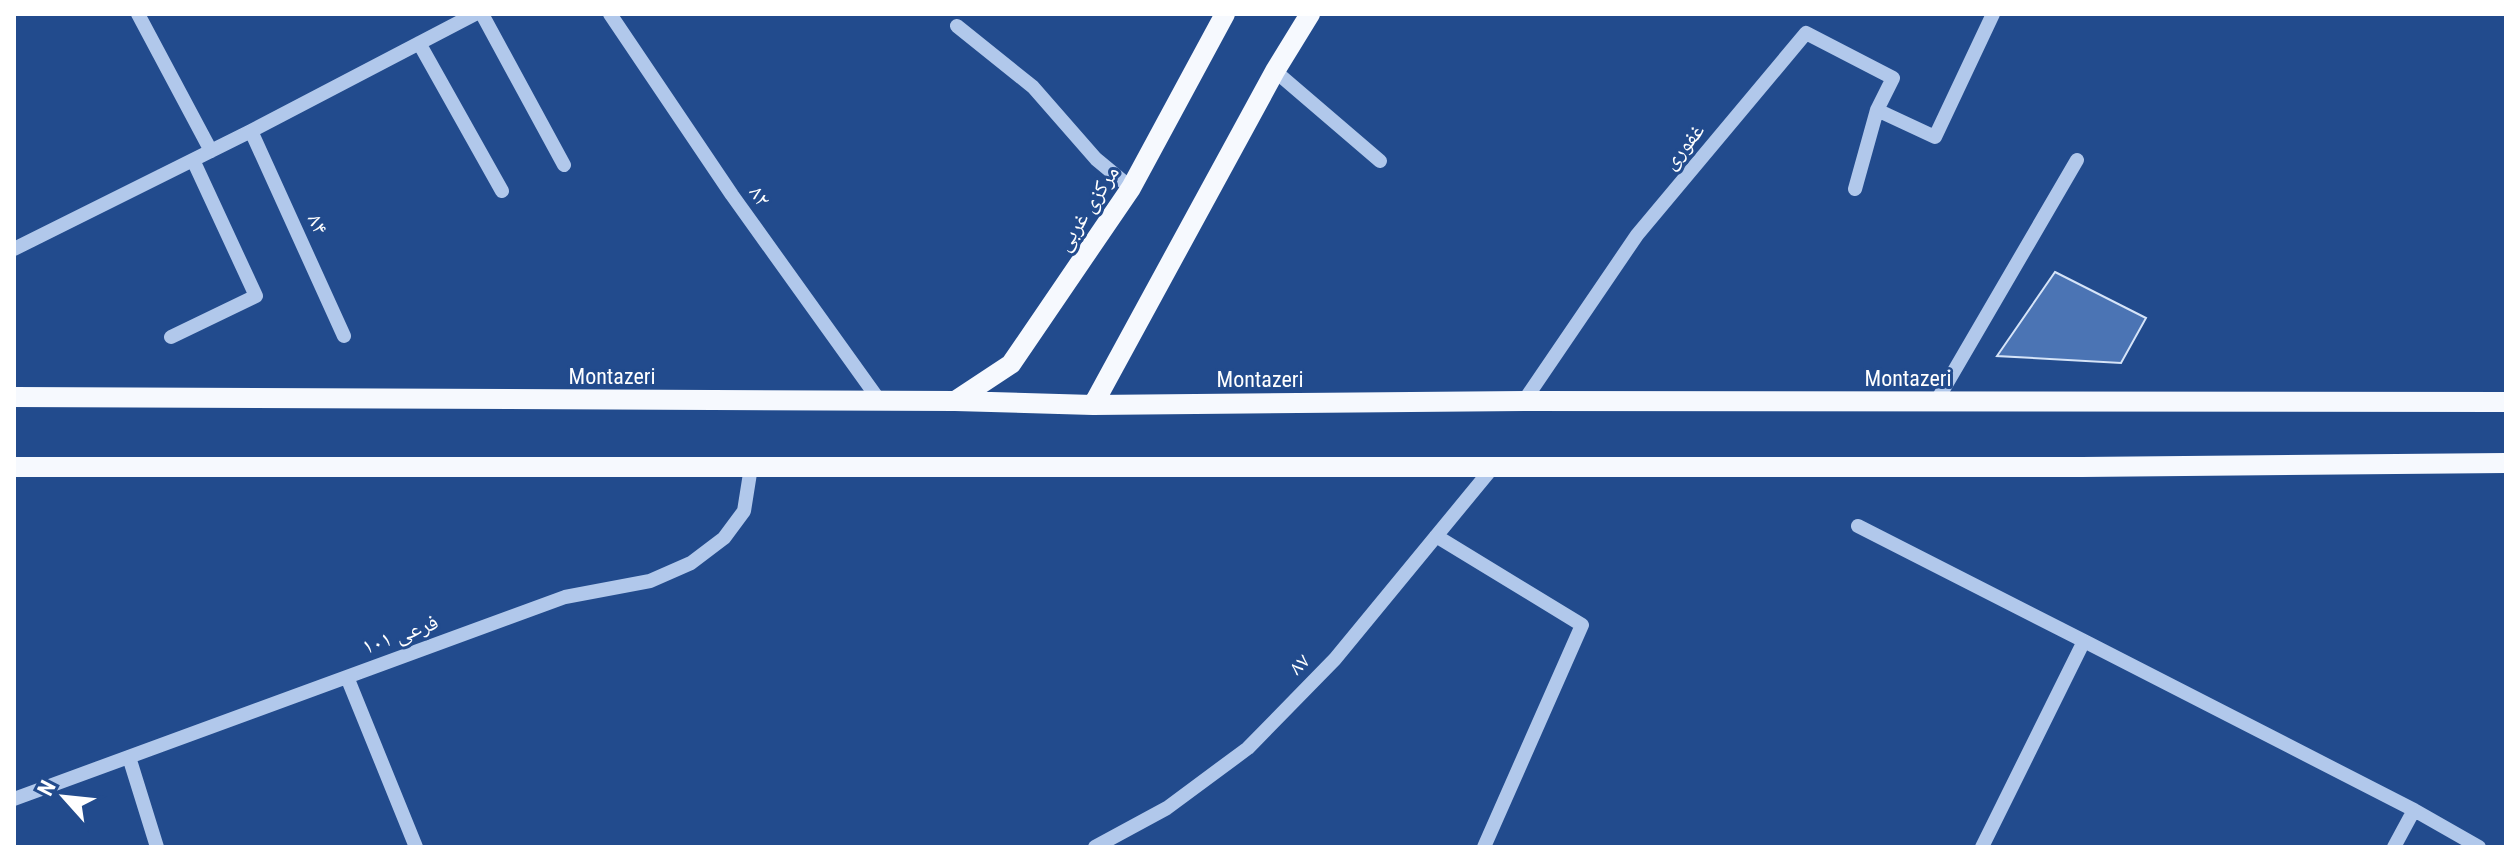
<svg xmlns="http://www.w3.org/2000/svg" width="2520" height="861" viewBox="0 0 2520 861" font-family="'Roboto Condensed','Noto Naskh Arabic',sans-serif">
<rect width="100%" height="100%" fill="#224b8d"/>
<path fill="#4b74b4" stroke="#d6e4f8" stroke-width="2" d="M2055,272L2146,318L2121,363L1997,356Z"/>
<g fill="none" stroke-linecap="round" stroke-linejoin="round">
<path stroke="#b1c8eb" stroke-width="14" d="M138,14L211,151
M482,14L564,165
M610,14L732,195L879,400
M957,26L1033,87L1096,159L1131,188
M419,43L502,191
M1275,71L1380,161
M1877,110L1935,137L1993,14
M251,131L344,336
M14,249L251,131L475,14
M171,337L256,296L193,160
M1524,401L1637,235L1806,33L1893,78L1877,110L1855,189
M1936,402L2077,160
M1858,526L2084,641L1982,847
M1436,536L1582,625L1484,847
M2084,641L2414,810L2479,847
M347,677L416,847
M129,757L157,847
M14,799L565,597L650,581L691,563L724,538L744,511L751,467
M1095,847L1167,808L1248,748L1335,659L1493,467
M2394,847L2414,810"/>
<path stroke="#f6f9fe" stroke-width="20" d="M14,397L955,401L1093,405L1524,401L2506,402
M955,401L1011,364L1131,188L1225,14
M1093,405L1275,71L1310,14
M14,467H2082L2506,463"/>
</g>
<g text-anchor="middle" dominant-baseline="central" stroke-width="6" stroke-linejoin="round" paint-order="stroke">
<g font-size="22" fill="#fff" stroke="#224b8d">
<text transform="translate(1683 146) rotate(-50)">غفوری</text>
<text transform="translate(760 196) rotate(55)">۸۲</text>
<text transform="translate(1087 208) rotate(-57)">مرکزی غربی</text>
<text transform="translate(318 224) rotate(65)">۸۴</text>
<text x="612" y="376">Montazeri</text>
<text x="1908" y="378">Montazeri</text>
<text x="1260" y="379">Montazeri</text>
<text transform="translate(400 634) rotate(-20)">فرعی ۱۰۱</text>
<text transform="translate(1299 664) rotate(-46)">۸۷</text>
</g>
</g>
<rect width="2520" height="861" fill="none" stroke="#ffffff" stroke-width="32"/>
<g transform="translate(64 797) rotate(297)" stroke="#224b8d" stroke-width="6" paint-order="stroke">
<path d="M0-6L14 30L0 20L-14 30Z" fill="#ffffff"/>
<text y="-12" font-size="22" font-weight="bold" text-anchor="middle" fill="#ffffff">N</text>
</g>
</svg>
